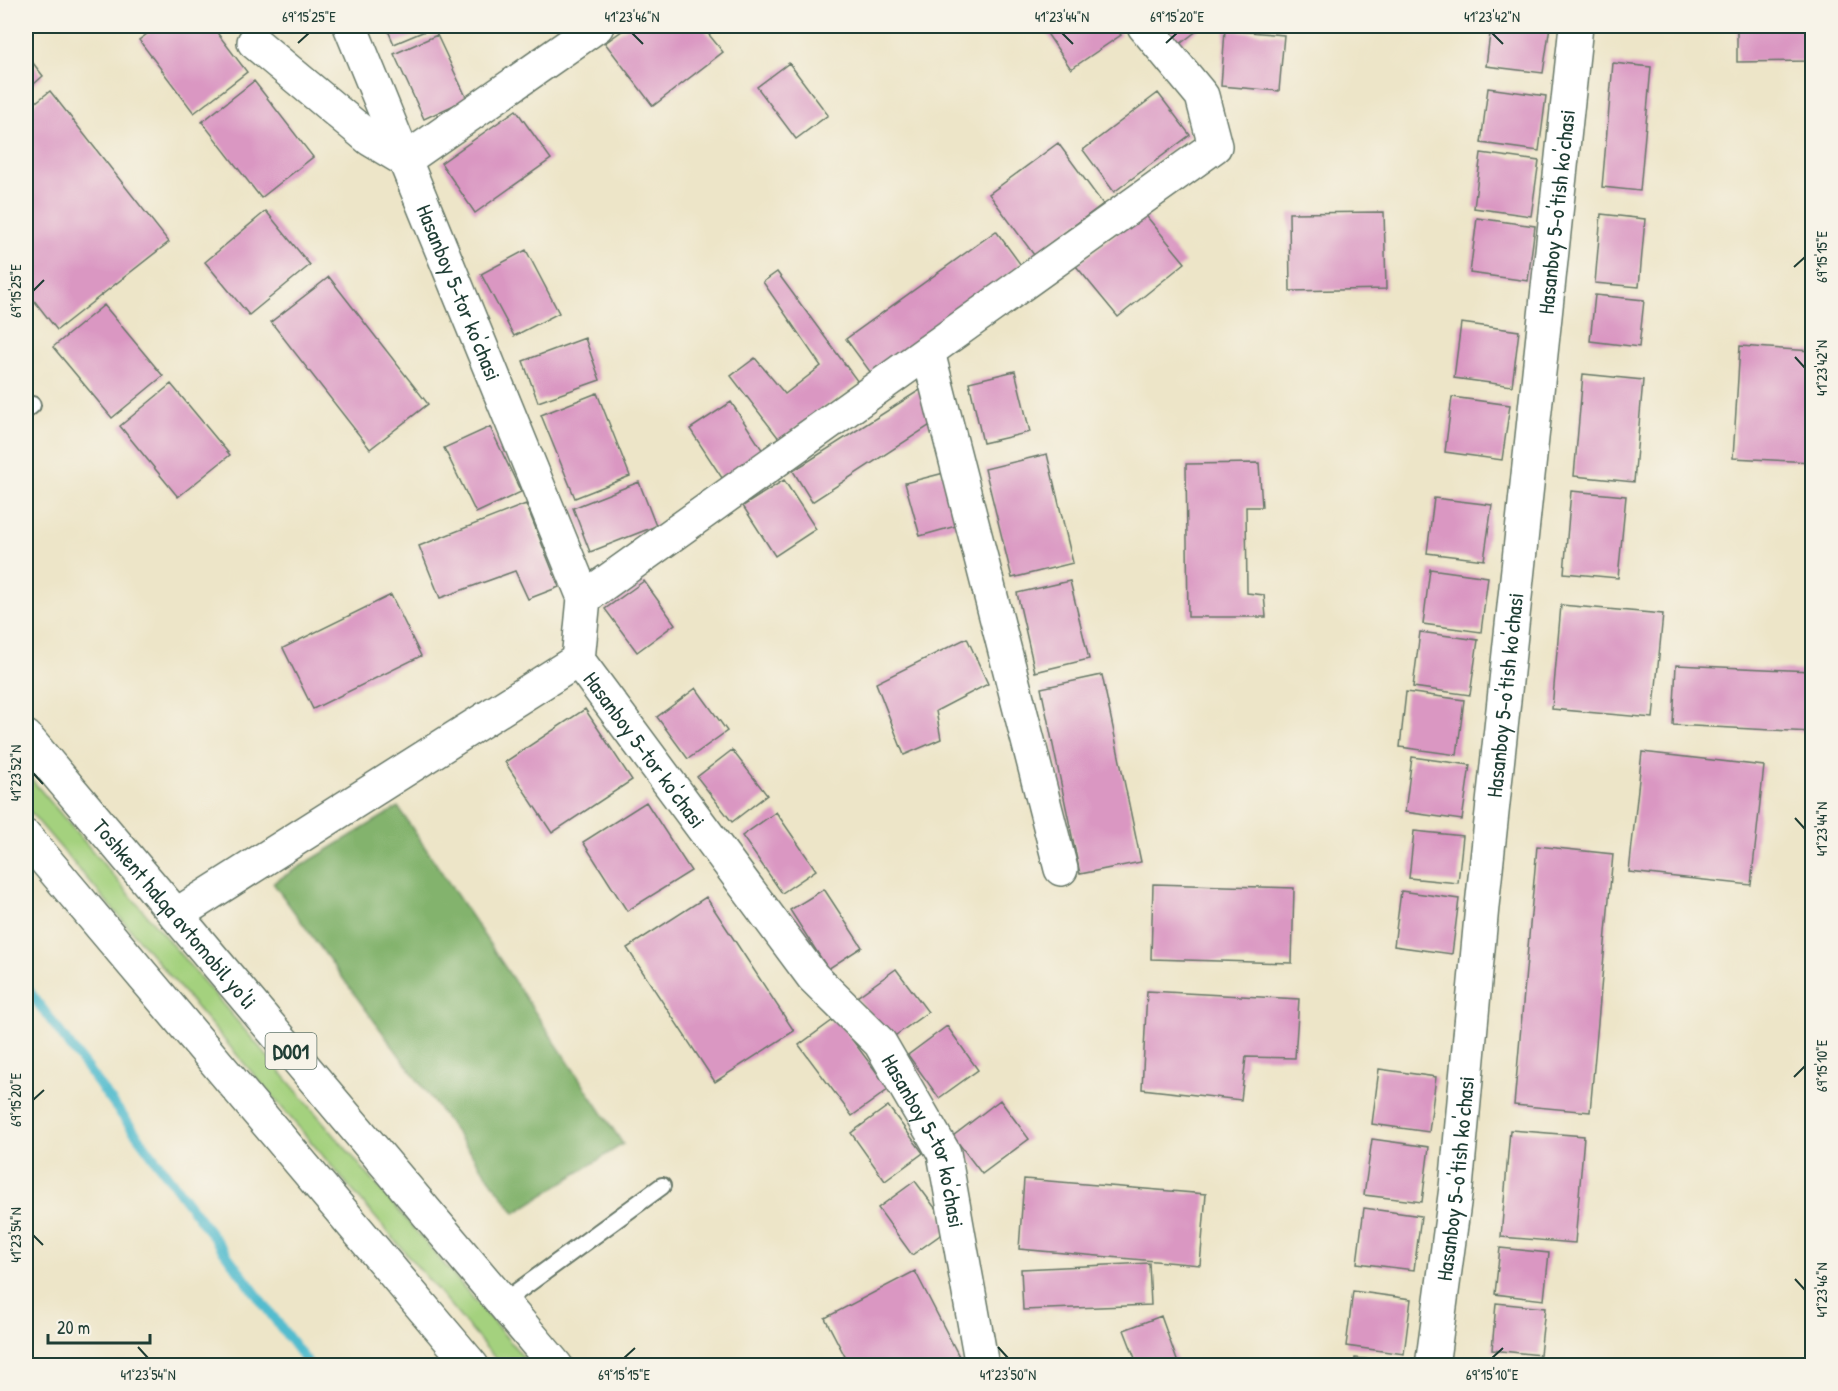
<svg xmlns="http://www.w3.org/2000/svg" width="1838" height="1391" viewBox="0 0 1838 1391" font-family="'Patrick Hand',sans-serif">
<rect width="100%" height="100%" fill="#f7f3e8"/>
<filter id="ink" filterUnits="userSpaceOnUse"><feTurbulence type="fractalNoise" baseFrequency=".0167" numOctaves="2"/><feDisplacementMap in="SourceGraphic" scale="12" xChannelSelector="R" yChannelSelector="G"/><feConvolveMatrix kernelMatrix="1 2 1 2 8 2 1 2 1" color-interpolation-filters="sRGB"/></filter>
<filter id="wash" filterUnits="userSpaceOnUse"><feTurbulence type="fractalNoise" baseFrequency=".008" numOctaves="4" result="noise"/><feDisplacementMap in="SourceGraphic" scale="24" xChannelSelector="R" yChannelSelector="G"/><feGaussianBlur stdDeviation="1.35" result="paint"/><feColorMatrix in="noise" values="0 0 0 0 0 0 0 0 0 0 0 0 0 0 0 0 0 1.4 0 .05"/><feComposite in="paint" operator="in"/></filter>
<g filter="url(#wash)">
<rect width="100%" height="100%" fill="#ede5c8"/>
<path fill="#a4d17e" stroke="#628759" stroke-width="1.5" d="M26,773L54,806L530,1365H501L26,807Z"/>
<path fill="#83b36d" stroke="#517850" stroke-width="1.5" d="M398,807L623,1144L515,1213L273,883Z"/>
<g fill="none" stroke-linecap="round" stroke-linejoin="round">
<path stroke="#52bcce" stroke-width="10" d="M26,987L310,1366"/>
</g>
<g id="blocks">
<path fill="#da97c2" d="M158,26H212L247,72L194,113L139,40Z
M386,26H437L394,44Z
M629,26H702L723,52L653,106L605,43Z
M1042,26H1115L1121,35L1071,69Z
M1165,26H1203L1180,44Z
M1491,26H1550L1543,73L1486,66Z
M1650,26H1667L1666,29L1650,27Z
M1737,26H1812V61L1737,62Z
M1225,30L1284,35L1279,91L1221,86Z
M437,35L467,99L424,119L394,54Z
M26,54L43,76L26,91Z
M789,63L828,115L796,139L757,87Z
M1613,63L1651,67L1640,191L1602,187Z
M254,81L313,157L261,198L202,122Z
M1488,88L1546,96L1539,151L1481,143Z
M50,91L169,242L57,330L26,290V110Z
M1158,93L1190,135L1114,192L1083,150Z
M516,110L551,159L475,213L441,163Z
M1058,143L1103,204L1034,255L989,194Z
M1481,153L1539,161L1531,216L1474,208Z
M266,211L310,265L249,315L205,262Z
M1143,212L1185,263L1118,317L1076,266Z
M1384,212L1386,289L1290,291L1289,213Z
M1601,214L1645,219L1639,287L1595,283Z
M1477,218L1535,226L1528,281L1470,273Z
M996,231L1021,265L871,373L846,339Z
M526,250L559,313L514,336L481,274Z
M777,272L858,382L780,440L731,376L755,358L785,394L821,366L763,282Z
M329,277L428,404L370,449L271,322Z
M1595,295L1644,300L1639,347L1590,341Z
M104,305L163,376L112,418L53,347Z
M1461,323L1519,331L1512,386L1454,378Z
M585,338L600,380L538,402L523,361Z
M1740,346L1812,351V462L1733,458Z
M1015,371L1030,432L983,443L969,382Z
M1583,374L1643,380L1634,482L1574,476Z
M171,384L230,455L178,497L120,426Z
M923,388L932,424L812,502L793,471Z
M597,393L630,476L575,498L541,415Z
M1452,397L1510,405L1502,460L1445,452Z
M731,402L763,451L722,478L690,429Z
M490,427L521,492L476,513L444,448Z
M1047,454L1073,563L1012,578L985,469Z
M1259,463L1262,507H1246L1247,593L1264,595L1266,617H1188L1186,464Z
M948,472L963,524L920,536L905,483Z
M784,480L816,529L775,556L743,506Z
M639,482L656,526L590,552L573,508Z
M1571,491L1626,496L1618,578L1564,573Z
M1434,498L1492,505L1484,560L1427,553Z
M526,504L559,587L528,599L515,571L440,598L419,546Z
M1430,569L1488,577L1481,632L1423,624Z
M644,581L675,624L637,652L605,609Z
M1070,581L1089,659L1035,672L1017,593Z
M391,595L421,656L313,709L283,648Z
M1561,605L1663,614L1653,718L1552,709Z
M1420,632L1478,640L1470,695L1413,687Z
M967,638L988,684L936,711L941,739L904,755L876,683Z
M1676,665L1812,671V732L1673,725Z
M1102,675L1141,862L1080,874L1041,688Z
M696,688L727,731L688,759L657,717Z
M1406,692L1464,700L1457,755L1400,747Z
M585,709L632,780L552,833L505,762Z
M732,750L767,795L732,822L697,777Z
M1642,752L1764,766L1751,885L1629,872Z
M1412,757L1470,765L1462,820L1405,812Z
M646,802L691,871L627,911L583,842Z
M776,812L816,870L782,893L742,836Z
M1414,831L1463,836L1458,883L1409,878Z
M1537,846L1613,854L1590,1112L1514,1105Z
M1153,884L1294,888L1292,963L1151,959Z
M824,889L862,947L828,969L790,910Z
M1401,891L1459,899L1452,954L1394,946Z
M706,897L794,1031L715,1082L627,948Z
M896,969L928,1012L889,1040L857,997Z
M1147,991L1299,999L1295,1058L1246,1057L1241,1100L1142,1089Z
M836,1018L889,1089L852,1116L799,1045Z
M947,1026L978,1070L939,1098L908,1055Z
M1379,1069L1436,1077L1429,1132L1372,1124Z
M1000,1100L1029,1139L982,1174L953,1136Z
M888,1106L923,1153L885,1181L851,1133Z
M1510,1130L1584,1136L1575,1243L1501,1237Z
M1372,1139L1429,1147L1422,1202L1364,1195Z
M1024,1179L1206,1194L1200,1265L1019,1249Z
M915,1181L950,1228L912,1255L878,1208Z
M1364,1208L1421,1216L1414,1270L1357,1263Z
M1500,1248L1549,1253L1544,1300L1495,1294Z
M1149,1263L1151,1305L1023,1310L1021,1269Z
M915,1271L964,1366H850L825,1318Z
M1353,1291L1411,1299L1404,1354L1346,1346Z
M1496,1303L1545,1308L1540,1355L1492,1350Z
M1161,1316L1179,1366H1138L1124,1330Z
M1355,1358L1407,1364V1366H1354Z"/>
</g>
</g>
<g filter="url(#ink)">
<use href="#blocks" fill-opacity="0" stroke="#677868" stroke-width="1.5"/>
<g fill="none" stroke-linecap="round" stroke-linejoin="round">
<defs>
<path id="service" d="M26,410L32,405
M503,1302L662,1186"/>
<g id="minor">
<path id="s1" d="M350,26L584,598L578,660L813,977L880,1043L944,1153L982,1366"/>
<path d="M254,42L370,139L405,160L597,26"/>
<path d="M928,352L1061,869"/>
<path d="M584,598L1215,146L1202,96L1144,26"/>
<path d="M176,915L578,660"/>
<path id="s2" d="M1432,1366L1456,1188L1482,906L1576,26"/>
</g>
<g id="trunk">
<path id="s3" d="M26,737L556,1366"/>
<path d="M26,837L472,1366"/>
</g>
</defs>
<use href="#service" stroke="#677868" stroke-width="20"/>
<use href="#minor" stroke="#677868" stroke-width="36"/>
<use href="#trunk" stroke="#677868" stroke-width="36"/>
<use href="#service" stroke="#fff" stroke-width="16"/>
<use href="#minor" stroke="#fff" stroke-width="33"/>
<use href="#trunk" stroke="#fff" stroke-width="33"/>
</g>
</g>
<path fill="none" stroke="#1f3d34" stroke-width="2" d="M632,33L643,44M1062,33L1073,44M1492,33L1503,44M298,43L309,33M1166,43L1177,33M1794,267L1805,257M33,291L44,280M1795,357L1805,368M33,773L43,784M1795,818L1805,829M1794,1077L1805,1066M33,1100L44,1090M33,1235L43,1245M1795,1279L1805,1290M138,1347L148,1358M998,1347L1008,1358M624,1358L635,1348M1492,1358L1503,1348"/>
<g text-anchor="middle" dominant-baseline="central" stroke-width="5" stroke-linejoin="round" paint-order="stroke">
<rect fill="#f7f3e8" stroke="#60746a" stroke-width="1.5" x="265.5" y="1033" width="51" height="36" rx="4.5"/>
<g font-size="21" font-weight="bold" fill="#1f3d34">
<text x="291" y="1051">D001</text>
</g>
<g font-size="22" fill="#1f3d34" stroke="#f7f3e8">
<text stroke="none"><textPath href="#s2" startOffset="1161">Hasanboy 5-o'tish ko'chasi</textPath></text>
<text stroke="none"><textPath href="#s1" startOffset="288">Hasanboy 5-tor ko'chasi</textPath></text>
<text stroke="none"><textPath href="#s2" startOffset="675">Hasanboy 5-o'tish ko'chasi</textPath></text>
<text stroke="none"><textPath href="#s1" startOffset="792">Hasanboy 5-tor ko'chasi</textPath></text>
<text stroke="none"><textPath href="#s3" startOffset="231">Toshkent halqa avtomobil yo'li</textPath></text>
<text stroke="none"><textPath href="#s1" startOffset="1278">Hasanboy 5-tor ko'chasi</textPath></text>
<text stroke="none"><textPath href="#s2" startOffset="189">Hasanboy 5-o'tish ko'chasi</textPath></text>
</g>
</g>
<rect width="1838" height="1391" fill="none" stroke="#f7f3e8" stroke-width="66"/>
<path d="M48 1334v9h102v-9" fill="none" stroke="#1f3d34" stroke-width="3"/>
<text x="57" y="1334" font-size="18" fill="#1f3d34" stroke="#f7f3e8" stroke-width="4.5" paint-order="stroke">20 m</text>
<rect x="33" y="33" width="1772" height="1325" fill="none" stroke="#1f3d34" stroke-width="2"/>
<g font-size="15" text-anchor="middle" fill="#1f3d34">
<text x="309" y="22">69°15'25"E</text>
<text x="632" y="22">41°23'46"N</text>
<text x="1062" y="22">41°23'44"N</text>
<text x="1177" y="22">69°15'20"E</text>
<text x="1492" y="22">41°23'42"N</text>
<text transform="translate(1822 257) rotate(-90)" y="5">69°15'15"E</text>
<text transform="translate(16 291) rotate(-90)" y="5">69°15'25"E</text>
<text transform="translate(1822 368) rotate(-90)" y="5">41°23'42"N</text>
<text transform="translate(16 773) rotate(-90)" y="5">41°23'52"N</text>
<text transform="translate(1822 829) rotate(-90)" y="5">41°23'44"N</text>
<text transform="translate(1822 1066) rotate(-90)" y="5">69°15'10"E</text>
<text transform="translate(16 1100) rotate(-90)" y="5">69°15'20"E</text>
<text transform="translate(16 1235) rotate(-90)" y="5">41°23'54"N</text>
<text transform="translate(1822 1290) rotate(-90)" y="5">41°23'46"N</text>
<text x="148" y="1380">41°23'54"N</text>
<text x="624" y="1380">69°15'15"E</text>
<text x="1008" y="1380">41°23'50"N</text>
<text x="1492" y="1380">69°15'10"E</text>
</g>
</svg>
